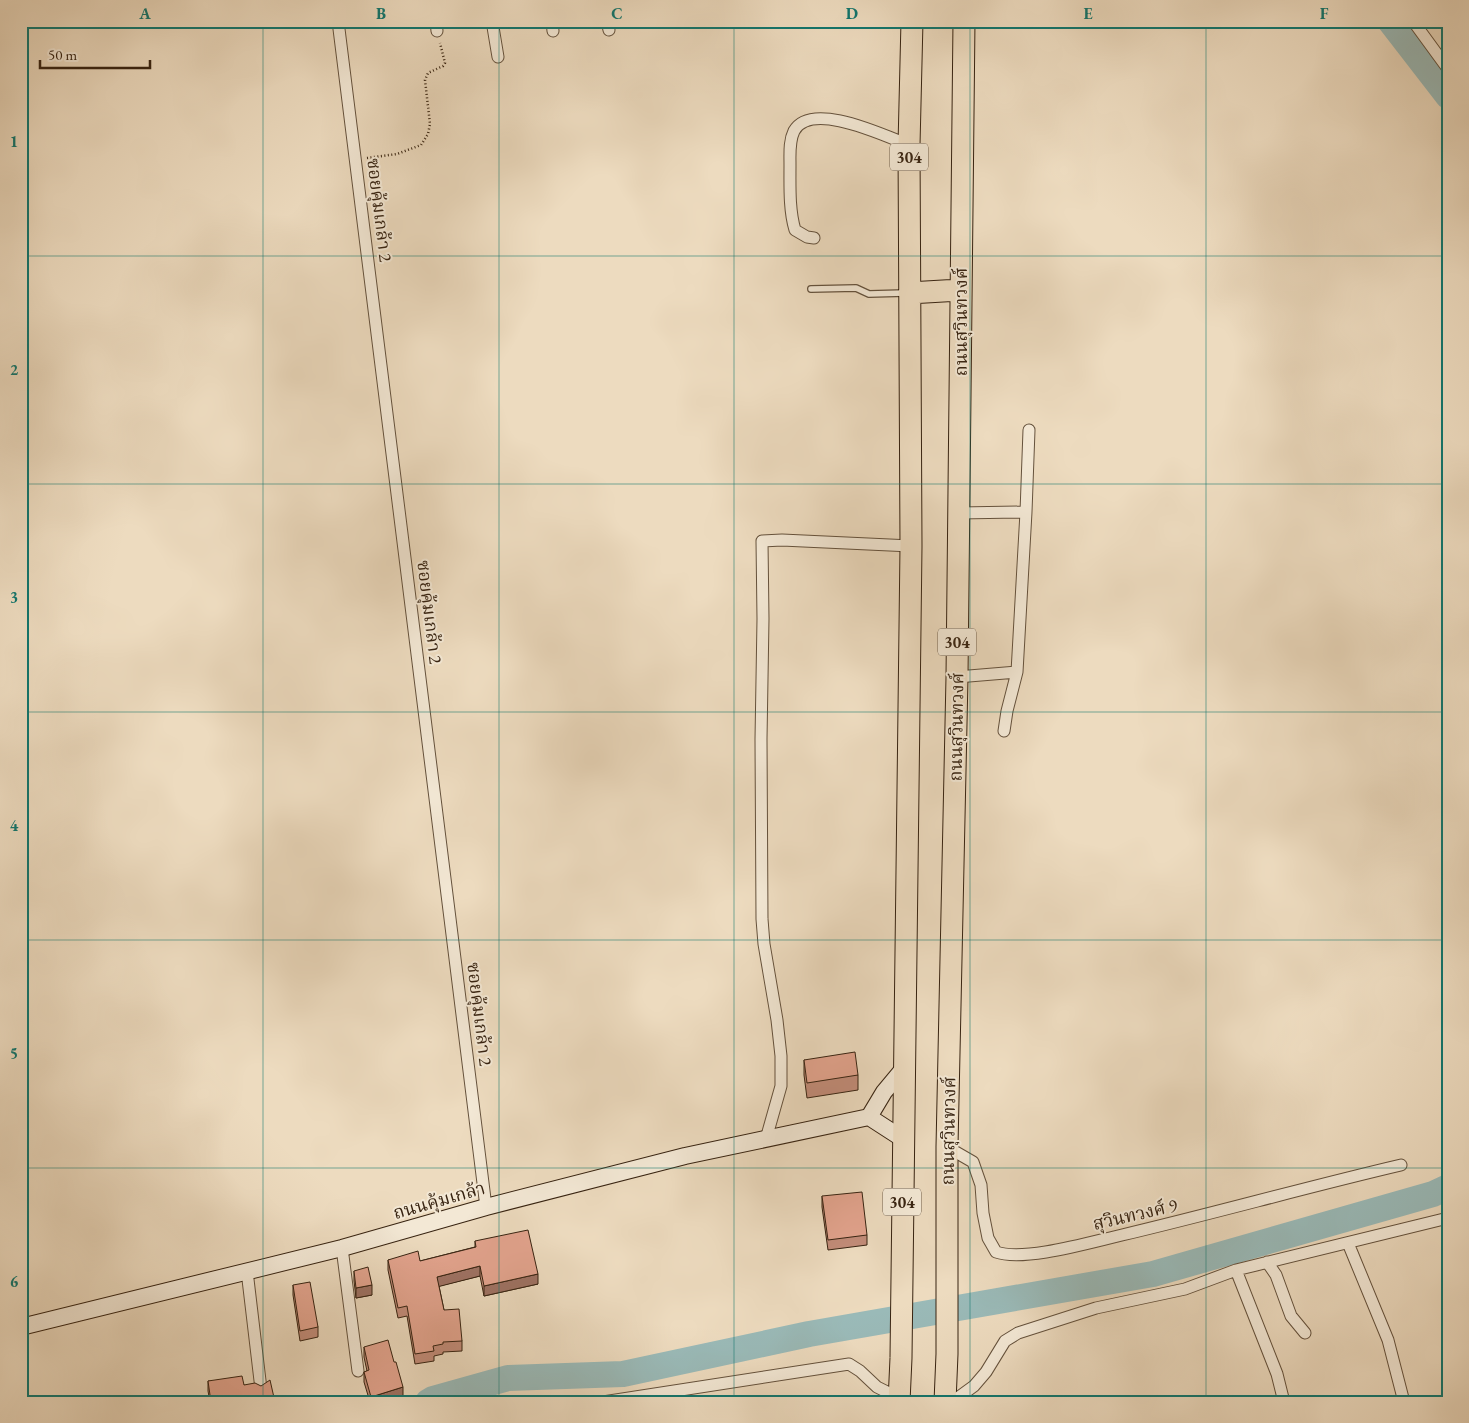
<svg xmlns="http://www.w3.org/2000/svg" width="1469" height="1423" viewBox="0 0 1469 1423" font-family="'EB Garamond','Noto Serif Thai',serif">
<rect width="100%" height="100%" fill="#eddbbf"/>
<filter id="stains"><feTurbulence type="fractalNoise" baseFrequency=".004" numOctaves="4"/><feColorMatrix values="0 0 0 0 .2 0 0 0 0 .09 0 0 0 0 .02 0 0 0 .5 -.17"/></filter>
<radialGradient id="worn" r=".72"><stop offset=".6" stop-color="#630" stop-opacity="0"/><stop offset="1" stop-color="#630" stop-opacity=".3"/></radialGradient>
<g fill="none" stroke-linecap="round" stroke-linejoin="round">
<path stroke="#9abab8" stroke-width="26" d="M1390,21L1448,96
M428,1402L433,1399L508,1378L623,1374L809,1334L1153,1274L1433,1194L1448,1187"/>
<defs>
<path id="lane" d="M811,289L856,288L869,294L905,293"/>
<path id="street" d="M338,21L486,1207
M436,21L437,31
M492,21L498,57
M552,21L553,31
M607,21L609,30
M1413,21L1448,69
M814,238L807,237L795,230C789,210 790,186 790,165C790,153 789,141 794,131C811,100 885,136 909,145
M959,513L1026,512
M957,677L1017,672
M1004,731L1007,711L1017,672L1026,512L1029,430
M766,1139L781,1086V1056L777,1020L764,944L762,919L761,739L763,619L762,541L782,540L911,546
M947,1147L973,1162L981,1185L983,1213L988,1238L996,1252C1024,1262 1091,1242 1122,1235C1215,1213 1307,1187 1401,1165
M1348,1243L1388,1340L1404,1402
M342,1248L358,1371
M1267,1262L1276,1275L1291,1316L1305,1333
M1236,1270L1277,1374L1284,1402
M247,1271L261,1389
M603,1402L849,1364L860,1371L877,1387L899,1398
M952,1402L974,1386L986,1372L1005,1341L1018,1333L1096,1308L1185,1289L1236,1270L1448,1218"/>
<path id="secondary" d="M869,1117L884,1092L904,1068
M21,1327L342,1248L486,1207L685,1156L869,1117L903,1139"/>
<path id="highway" d="M909,293L960,290
M899,1402L901,1358L911,546L909,145L912,21
M945,1402L947,1354V1147L957,677L964,21"/>
</defs>
<use href="#lane" stroke="#64513c" stroke-width="8"/>
<use href="#street" stroke="#64513c" stroke-width="13"/>
<use href="#secondary" stroke="#372311" stroke-width="18"/>
<use href="#highway" stroke="#372311" stroke-width="23"/>
<path stroke="#372311" stroke-width="2.5" stroke-dasharray="1 2.5" stroke-linecap="butt" d="M367,158L397,154L421,145L428,134L430,124L425,80L428,73L443,66L445,63L440,43"/>
<use href="#lane" stroke="#f3e8d5" stroke-width="5.5"/>
<use href="#street" stroke="#f3e8d5" stroke-width="11"/>
<use href="#secondary" stroke="#f3e8d5" stroke-width="16"/>
<use href="#highway" stroke="#eddbbf" stroke-width="21"/>
</g>
<path fill="#c28c79" stroke="#372311" d="M804,1060L858,1075V1090L807,1098L804,1075Z
M822,1196L867,1235V1245L828,1250L822,1207Z
M475,1241L538,1284L484,1296L480,1276L439,1286L444,1310L462,1341V1351L443,1352V1354L434,1356V1361L415,1364L407,1316L398,1318L388,1270V1260L420,1261L475,1247Z
M354,1271L372,1295L356,1298L354,1281Z
M293,1285L318,1327V1337L300,1341L293,1295Z
M364,1347L403,1397L388,1402H370L364,1382V1372L367,1371L364,1357Z
M208,1381L244,1385L275,1402H210L208,1391Z"/>
<path fill="#9e7263" stroke="#372311" d="M480,1266V1276L437,1287V1277Z
M538,1274V1284L484,1296V1286Z
M372,1285V1295L356,1298V1288Z
M403,1387V1397L388,1402H371V1397Z"/>
<path fill="#e2a38d" stroke="#372311" d="M855,1052L858,1075L807,1083L804,1060Z
M862,1192L867,1235L828,1240L822,1196Z
M528,1230L538,1274L484,1286L480,1266L437,1277L444,1310L459,1309L462,1341L443,1342V1344L433,1346L434,1351L415,1354L407,1306L398,1308L388,1260L418,1251L420,1261L476,1247L475,1241Z
M368,1267L372,1285L356,1288L354,1271Z
M310,1282L318,1327L300,1331L293,1285Z
M388,1340L394,1362H396L403,1387L371,1397L364,1372L369,1370L364,1347Z
M242,1376L244,1385L255,1383L261,1386L270,1380L275,1402H211L208,1381Z
M782,1399L819,1401V1402H782Z"/>
<path fill="none" stroke="#0f766e" stroke-width="1" stroke-opacity="0.55" d="M263,21V1402M499,21V1402M734,21V1402M970,21V1402M1206,21V1402M21,256H1448M21,484H1448M21,712H1448M21,940H1448M21,1168H1448"/>
<g text-anchor="middle" dominant-baseline="central" stroke-width="4" stroke-linejoin="round" paint-order="stroke">
<g fill="#f3e8d5" stroke="#6f5e4c" stroke-width="1">
<rect x="890" y="143.5" width="38" height="27" rx="4"/>
<rect x="938" y="628.5" width="38" height="27" rx="4"/>
<rect x="883" y="1188.5" width="38" height="27" rx="4"/>
</g>
<g font-size="16" font-weight="bold" fill="#372311">
<text x="909" y="157">304</text>
<text x="957" y="642">304</text>
<text x="902" y="1202">304</text>
</g>
<g font-size="18" fill="#372311" stroke="#f3e8d5">
<text transform="translate(380 210) rotate(83)">ซอยคุ้มเกล้า 2</text>
<text transform="translate(960 322) rotate(-90)">ถนนสุวินทวงศ์</text>
<text transform="translate(430 612) rotate(83)">ซอยคุ้มเกล้า 2</text>
<text transform="translate(956 727) rotate(-89)">ถนนสุวินทวงศ์</text>
<text transform="translate(480 1014) rotate(83)">ซอยคุ้มเกล้า 2</text>
<text transform="translate(948 1131) rotate(-89)">ถนนสุวินทวงศ์</text>
<text transform="translate(439 1200) rotate(-16)">ถนนคุ้มเกล้า</text>
<text transform="translate(1135 1214) rotate(-13)">สุวินทวงศ์ 9</text>
</g>
</g>
<rect width="1469" height="1423" fill="none" stroke="#eddbbf" stroke-width="55"/>
<path d="M40 60v8h110v-8" fill="none" stroke="#372311" stroke-width="2.5"/>
<text x="48" y="60" font-size="15" fill="#372311" stroke="#f3e8d5" stroke-width="4" paint-order="stroke">50 m</text>
<rect x="28" y="28" width="1414" height="1368" fill="none" stroke="#0f766e" stroke-width="2"/>
<g font-size="16" text-anchor="middle" font-weight="bold" fill="#0f766e">
<text x="145" y="19">A</text>
<text x="381" y="19">B</text>
<text x="617" y="19">C</text>
<text x="852" y="19">D</text>
<text x="1088" y="19">E</text>
<text x="1324" y="19">F</text>
<text x="14" y="147">1</text>
<text x="14" y="375">2</text>
<text x="14" y="603">3</text>
<text x="14" y="831">4</text>
<text x="14" y="1059">5</text>
<text x="14" y="1287">6</text>
</g>
<rect width="100%" height="100%" filter="url(#stains)"/>
<rect width="100%" height="100%" fill="url(#worn)"/>
</svg>
